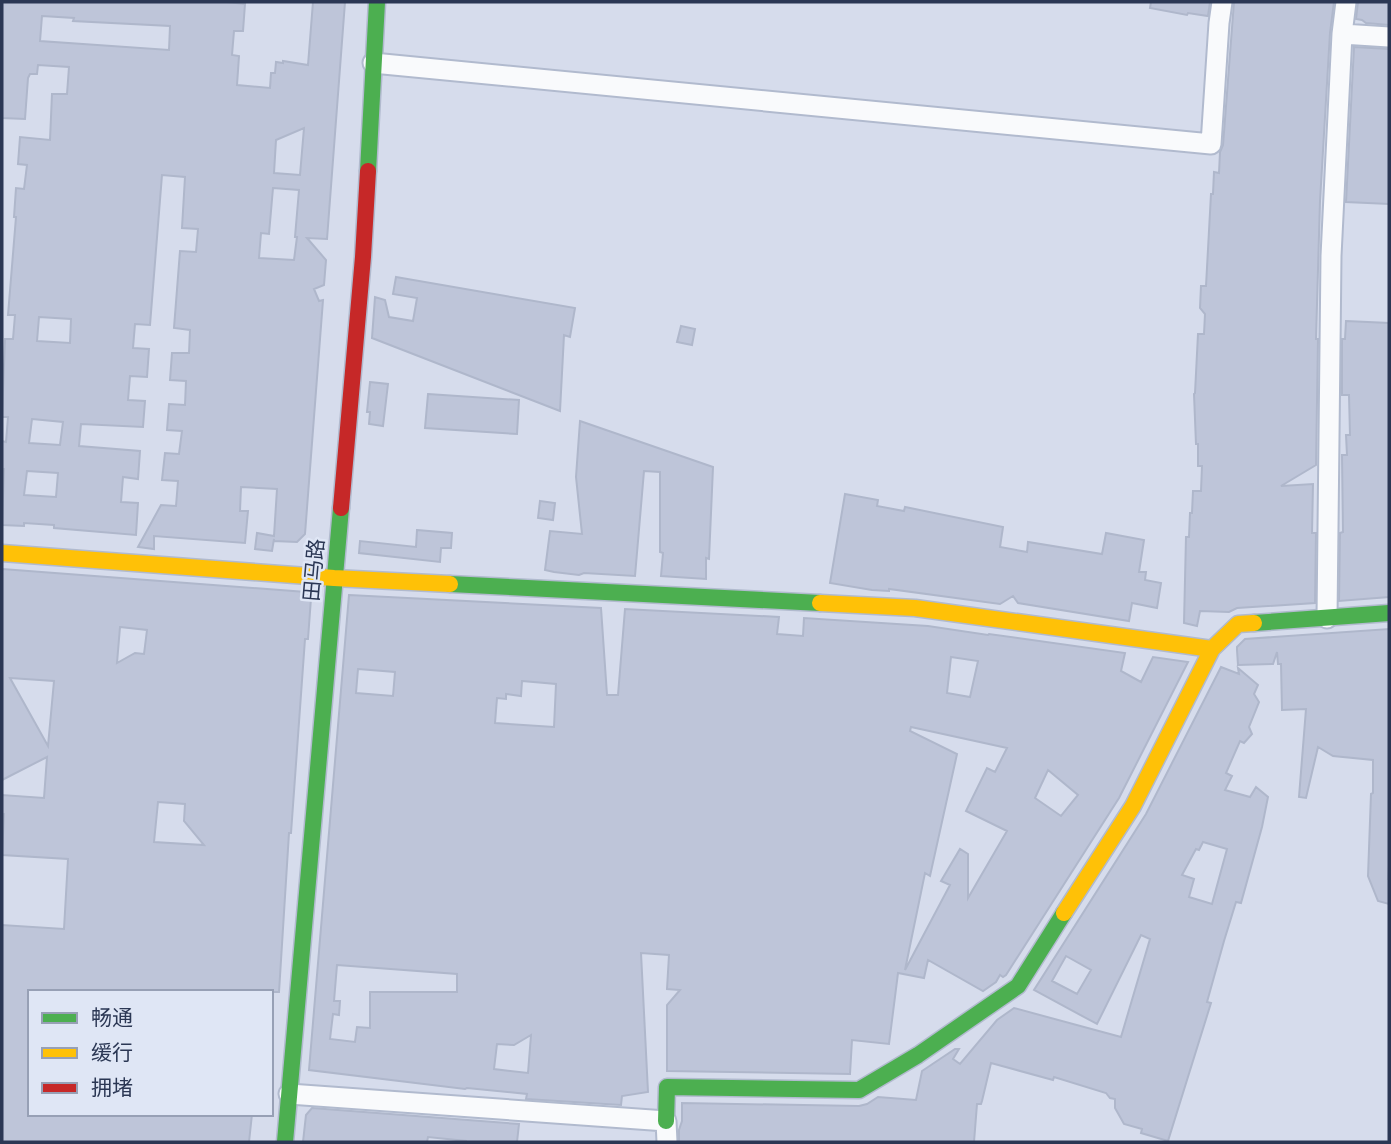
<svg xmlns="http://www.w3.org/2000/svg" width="1391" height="1144" viewBox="0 0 1391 1144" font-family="'DejaVu Sans','Noto Sans SC',sans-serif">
<rect width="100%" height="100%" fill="#d6dcec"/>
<path fill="#bec5d9" stroke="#afb7cb" stroke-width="2" fill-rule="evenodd" d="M2,2H227L245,4L243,31H234L232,55L239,56L237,85L270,88L271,73H275L276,62L283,63V61L308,65L313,2H345L327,239L307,238L326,260L324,285L314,289L319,301L323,300L305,534L297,542L274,541V539L272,551L255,549L257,533L274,536L277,489L241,487L240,511H248L245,543L154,536V549L138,547L161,505L176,506L178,481L162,480L165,453L179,454L182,431L167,430L169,404L185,405L186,381L170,380L172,353H189L190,330L174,328L180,251L196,252L198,229L182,228L185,177L162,175L150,325L135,324L133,348L149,349L147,377L130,376L128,400L145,401L143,427L81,424L79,446L140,451L138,479L123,477L121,502L138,503L136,535L54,528V525L24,523V526L2,525L4,469H2V441L6,442L8,417H2L5,339H13L15,315H8L16,217H14L16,188L24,189L27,165L18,164L20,137L50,140L52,94H67L69,67L38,65L37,74H30L28,78L25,119L2,118ZM42,16L74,18L73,21L170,26L169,50L40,41ZM304,128L300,175L274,173L276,140ZM273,188L299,190L295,237H297L294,260L259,258L261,233L269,234ZM39,317L71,319L70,343L37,341ZM32,419L63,422L60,445L29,443ZM27,471L58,473L56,497L24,495Z
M1151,2H1210L1208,16L1188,13L1187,15L1150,8Z
M1234,2H1334L1330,33L1320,201L1316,339H1318L1316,465L1281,486L1313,484L1312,533H1316L1315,603L1237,608L1229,612L1200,611L1197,626L1184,623L1186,537H1189L1190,513H1192L1193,491H1201L1202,466H1198V444H1196L1194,394L1195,393L1198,334H1204L1205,314L1200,308L1201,286H1206L1211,194H1213L1214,172L1219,173L1220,152L1223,145Z
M1358,2H1389V25L1366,23L1362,20L1356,19Z
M1354,47L1389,49V204L1346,202Z
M396,277L575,308L570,337L564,335L560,411L372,338L375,297L385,300L389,317L413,321L417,298L393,294Z
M1346,321L1389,323V597L1339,601L1340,533L1343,532L1342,455H1347L1346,435H1350L1349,395H1342V339H1345Z
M681,326L695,329L692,345L677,342Z
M370,382L388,384L383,426L369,424L370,412H367Z
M428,394L519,400L517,434L425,428Z
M580,421L713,467L709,559L706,558V579L661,576L663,553L660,552V472L644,471L635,576L584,573L579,575L554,572L545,570L550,531L582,534L576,477Z
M845,494L878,500L877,506L904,511L905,507L1003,527L1000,547L1027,552L1028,542L1102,554L1106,533L1144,540L1139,572H1146L1145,580L1161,583L1157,608L1132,603L1129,621L1018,603L1013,596L1000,604L889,589V591L872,590L830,583Z
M540,501L555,503L553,520L538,518Z
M417,530L452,533L451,548H441L440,562L359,553L360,541L416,547Z
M2,569L306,592L311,598L308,639H305L291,833H289L279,992H30V1114H252L249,1142H2V925L64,929L68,859L2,855L4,814H2V795L44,798L47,757L2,780ZM120,627L147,630L144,654L135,653L117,663ZM10,678L54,681L48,746ZM158,802L185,804L184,821L204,845L154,842Z
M349,595L601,608L607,695H618L625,609L779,617L777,634L803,636L804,618L928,626L988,635L989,634L1125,653L1121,671L1141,682L1153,657L1188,662L1119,798L1006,975L1003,977L1000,975L996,982L983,991L928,960L924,978L898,973L889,1044L852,1040L850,1074L667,1071V1005L680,990L667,989L669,955L641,953L648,1092L622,1096L621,1105L526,1099L527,1094L467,1088L465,1089L309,1070ZM951,657L978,661L970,697L947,693ZM358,669L395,672L393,696L356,693ZM522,681L556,684L554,727L495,723L497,698L506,699V694L521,696ZM911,727L1007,748L995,772L987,768L966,811L1007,831L968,898V854L960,849L941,881L950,885L905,970L925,873L930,876L957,754L910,731ZM1048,770L1078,795L1061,816L1035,798ZM337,965L457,974V992H370V1028L357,1027L355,1042L330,1039L333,1014L339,1015L340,1001H334ZM531,1035L528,1073L494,1069L497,1044L514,1045Z
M1389,629V866L1388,879H1389V904L1378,901L1368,876L1371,794L1373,793V760L1333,756L1318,747L1306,798L1299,797L1306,709L1282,710L1281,664H1278L1277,652L1273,664L1238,665L1237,650V647L1245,639Z
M1221,667L1239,674L1238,668L1258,685L1254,694L1259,702L1249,727L1252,734L1244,743L1240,741L1226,773L1232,776L1225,790L1250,797L1256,787L1268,797L1262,827L1241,903L1236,902L1224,941L1207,1002L1211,1003L1168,1141L1141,1133L1142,1129L1124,1124L1115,1108V1099L1110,1098L1106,1093L1054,1077L1053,1080L991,1063L982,1101L981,1104H977L974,1142H679V1130L682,1121V1103L859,1106L867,1104L878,1097L916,1100L922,1071L955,1049H959L953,1059L960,1064L997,1020L1014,1008L1121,1037L1150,939L1141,935L1097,1024L1034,990L1146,814ZM1203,842L1227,849L1212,904L1189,897L1194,879L1182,875L1196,849L1199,850ZM1066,956L1091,970L1077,994L1052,981Z
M312,1108L519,1124L517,1142H466V1141L428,1137L427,1142H303L306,1115Z"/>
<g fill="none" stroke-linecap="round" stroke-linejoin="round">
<defs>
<path id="street" d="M1342,34L1389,37
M373,63L1211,144L1219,23L1222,2
M1327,618L1331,256L1342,34L1346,2
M289,1094L666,1121L667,1142"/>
<path id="fast" d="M368,171L377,2
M450,584L820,603
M1254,623L1389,613
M666,1121L667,1087L859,1090L918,1055L1018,986L1064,913
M285,1142L341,508"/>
<path id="slow" d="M2,553L334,578L450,584
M820,603L915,608L1212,649
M1064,913L1133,806L1212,649L1238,624L1254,623"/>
<path id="jam" d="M341,508L363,257L368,171"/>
</defs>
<use href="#street" stroke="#b1bace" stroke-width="23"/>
<use href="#fast" stroke="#b1bace" stroke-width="19"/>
<use href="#slow" stroke="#b1bace" stroke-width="19"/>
<use href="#jam" stroke="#b1bace" stroke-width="19"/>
<use href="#street" stroke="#f9fafc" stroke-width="19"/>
<use href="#fast" stroke="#4caf50" stroke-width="16"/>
<use href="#slow" stroke="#ffc107" stroke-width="16"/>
<use href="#jam" stroke="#c62828" stroke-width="16"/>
</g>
<g text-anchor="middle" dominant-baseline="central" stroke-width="5" stroke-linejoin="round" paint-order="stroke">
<g font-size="21" fill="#2b3754" stroke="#dfe6f5">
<text transform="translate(314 570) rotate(-85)">田马路</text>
</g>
</g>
<rect width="1391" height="1144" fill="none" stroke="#2b3754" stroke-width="7"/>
<rect x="28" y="990" width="245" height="126" fill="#dfe6f5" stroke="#97a0b5" stroke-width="2"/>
<rect x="42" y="1013" width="35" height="10" fill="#4caf50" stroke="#97a0b5" stroke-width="2"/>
<text x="91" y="1025" font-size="21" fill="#2b3754">畅通</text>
<rect x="42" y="1048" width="35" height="10" fill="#ffc107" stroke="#97a0b5" stroke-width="2"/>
<text x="91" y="1060" font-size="21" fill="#2b3754">缓行</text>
<rect x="42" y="1083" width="35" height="10" fill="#c62828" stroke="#97a0b5" stroke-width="2"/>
<text x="91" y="1095" font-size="21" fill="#2b3754">拥堵</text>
</svg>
